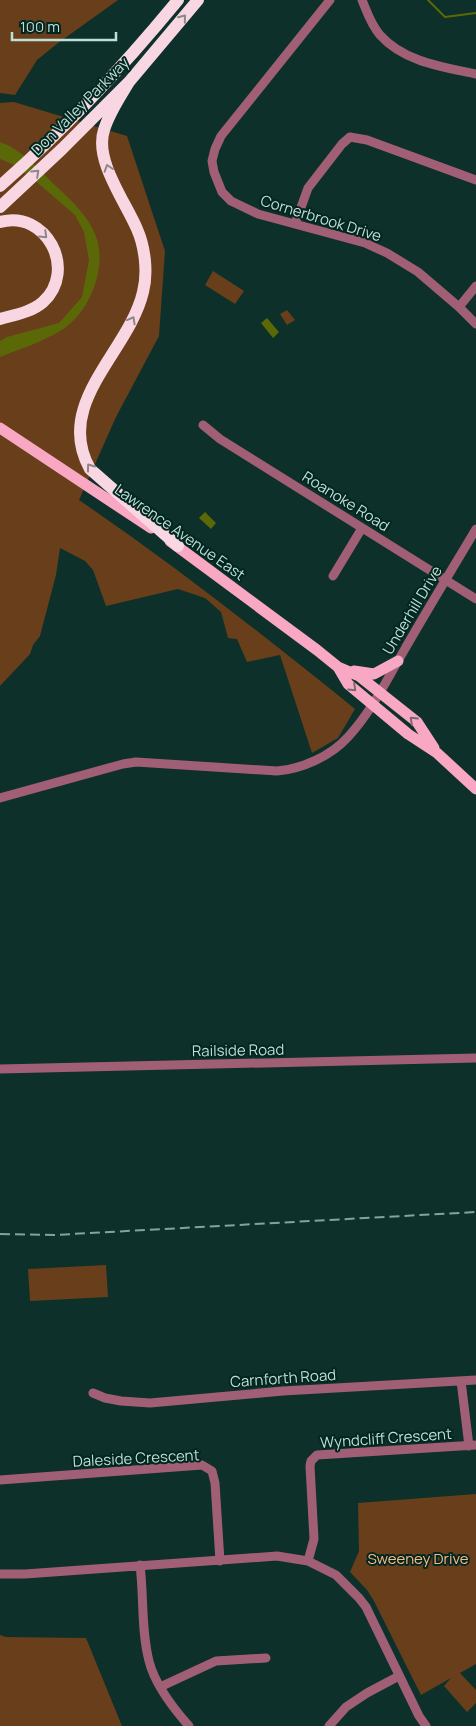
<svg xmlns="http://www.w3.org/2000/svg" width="476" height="1726" viewBox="0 0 476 1726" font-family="Manrope,sans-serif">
<rect width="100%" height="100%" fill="#0d302a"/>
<path fill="#683e1b" d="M0,0H118L58,43L37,60L15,95L0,93Z
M14,102L127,136L165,251L159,336L116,417L79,500C174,565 265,636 355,709L338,738L312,753L280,655L247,662L237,639L228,638L221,612L205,598L178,589L106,606L93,570L85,561L60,548L56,575L40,636L33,645L30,654L0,686V103Z
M213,271L244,291L235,304L205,285Z
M287,310L295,320L287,325L280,314Z
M106,1265L108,1297L30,1301L28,1269Z
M476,1494V1664L460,1673L476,1690V1703L467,1712L444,1686L451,1678L421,1695L374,1601L367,1590L350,1572L359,1551L358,1503Z
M0,1635L6,1637L86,1638L122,1726H0Z"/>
<path fill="#5b6807" d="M0,142C23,150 40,171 57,187C72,201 87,215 95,234C109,266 89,315 60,331C42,342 20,349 0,357V341L7,337L59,323L82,297L89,260L84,232L75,215L34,180L12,164L0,159Z
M267,318L279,332L273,338L261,323Z
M205,512L216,523L211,529L199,518Z"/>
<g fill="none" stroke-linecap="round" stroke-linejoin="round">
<path stroke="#5b6807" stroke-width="2" d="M428,0L445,17L476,13"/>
<path stroke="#a15f76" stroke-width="9" d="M330,0L221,136L215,149L212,161L214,172L222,192L231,201L258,214L365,243L387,253L418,272L459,307L476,324
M362,0C367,12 371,25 380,35C404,62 443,67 476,74
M295,224L308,188L342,144L350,137L367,140L476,180
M459,307L476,286
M203,425L220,439L476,599
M333,576L362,528
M0,798L123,764L136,762L277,771C302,769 331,756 348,737C371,712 385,683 402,654C426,612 451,571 476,529
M0,1069L476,1058
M461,1381L469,1446
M93,1393L105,1398L121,1401L150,1403L283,1391L476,1380
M0,1480L202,1465L212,1471L215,1483L220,1561
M308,1561L314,1539L310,1466L311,1461L317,1455L476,1445
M140,1565C144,1597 141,1630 149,1661C155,1685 173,1708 189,1726
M0,1574H25L277,1556L308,1561L336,1575L359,1598L366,1607L419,1716L426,1726
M160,1687L216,1661L266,1658
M329,1726L346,1707L367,1693L399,1676"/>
<path stroke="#f9a8c3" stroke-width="11" d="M0,428L151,528
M170,541L317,650L338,667L348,684L408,734L437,753L476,789
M338,667L359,676L417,722L434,748
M354,671L374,674L398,661"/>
<path stroke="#f9d7e2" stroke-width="12" d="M129,82C120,97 109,113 104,130C94,160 125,201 137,229C145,247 148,273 143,292C129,352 53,403 90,469L178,546
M0,186C65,129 123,67 178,0
M0,207L62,149L129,82L198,0
M0,222C46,209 78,270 43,302C32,312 14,315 0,319"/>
<path stroke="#83a39c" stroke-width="2" stroke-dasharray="10 5" stroke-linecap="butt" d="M0,1234L54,1235L476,1212"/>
</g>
<defs><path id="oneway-chevron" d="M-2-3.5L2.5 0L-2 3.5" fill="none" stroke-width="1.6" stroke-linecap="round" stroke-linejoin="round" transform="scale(1.25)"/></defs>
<g stroke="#8a878b">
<use href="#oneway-chevron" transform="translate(183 18) rotate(-51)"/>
<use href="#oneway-chevron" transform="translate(108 168) rotate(-108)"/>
<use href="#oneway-chevron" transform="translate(36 173) rotate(-43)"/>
<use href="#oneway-chevron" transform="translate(44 235) rotate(44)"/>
<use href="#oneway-chevron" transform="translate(132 320) rotate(-61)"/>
<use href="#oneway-chevron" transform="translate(90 467) rotate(-126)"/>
</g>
<g stroke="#7e6772">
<use href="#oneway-chevron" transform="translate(353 688) rotate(43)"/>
<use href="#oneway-chevron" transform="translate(413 720) rotate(-137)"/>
</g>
<g text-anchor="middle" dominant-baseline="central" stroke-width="4" stroke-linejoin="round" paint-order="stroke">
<g font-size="15" fill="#c0dfd7" stroke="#022620">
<text transform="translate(80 106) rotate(-45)">Don Valley Parkway</text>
<text transform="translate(321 218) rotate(17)">Cornerbrook Drive</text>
<text transform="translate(346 501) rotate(32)">Roanoke Road</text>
<text transform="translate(180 532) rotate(35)">Lawrence Avenue East</text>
<text transform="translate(412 610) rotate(-59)">Underhill Drive</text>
<text transform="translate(238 1050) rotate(-1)">Railside Road</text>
<text transform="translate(283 1378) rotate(-4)">Carnforth Road</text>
<text transform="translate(386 1438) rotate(-4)">Wyndcliff Crescent</text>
<text transform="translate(136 1458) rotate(-3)">Daleside Crescent</text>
</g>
<g font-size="15" fill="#fbb886" stroke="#022620">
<text x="418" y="1558">Sweeney Drive</text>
</g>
</g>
<path d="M12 32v8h104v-8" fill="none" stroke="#c0dfd7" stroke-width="2.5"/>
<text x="20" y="32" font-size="15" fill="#c0dfd7" stroke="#022620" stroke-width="4" paint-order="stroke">100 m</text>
</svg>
